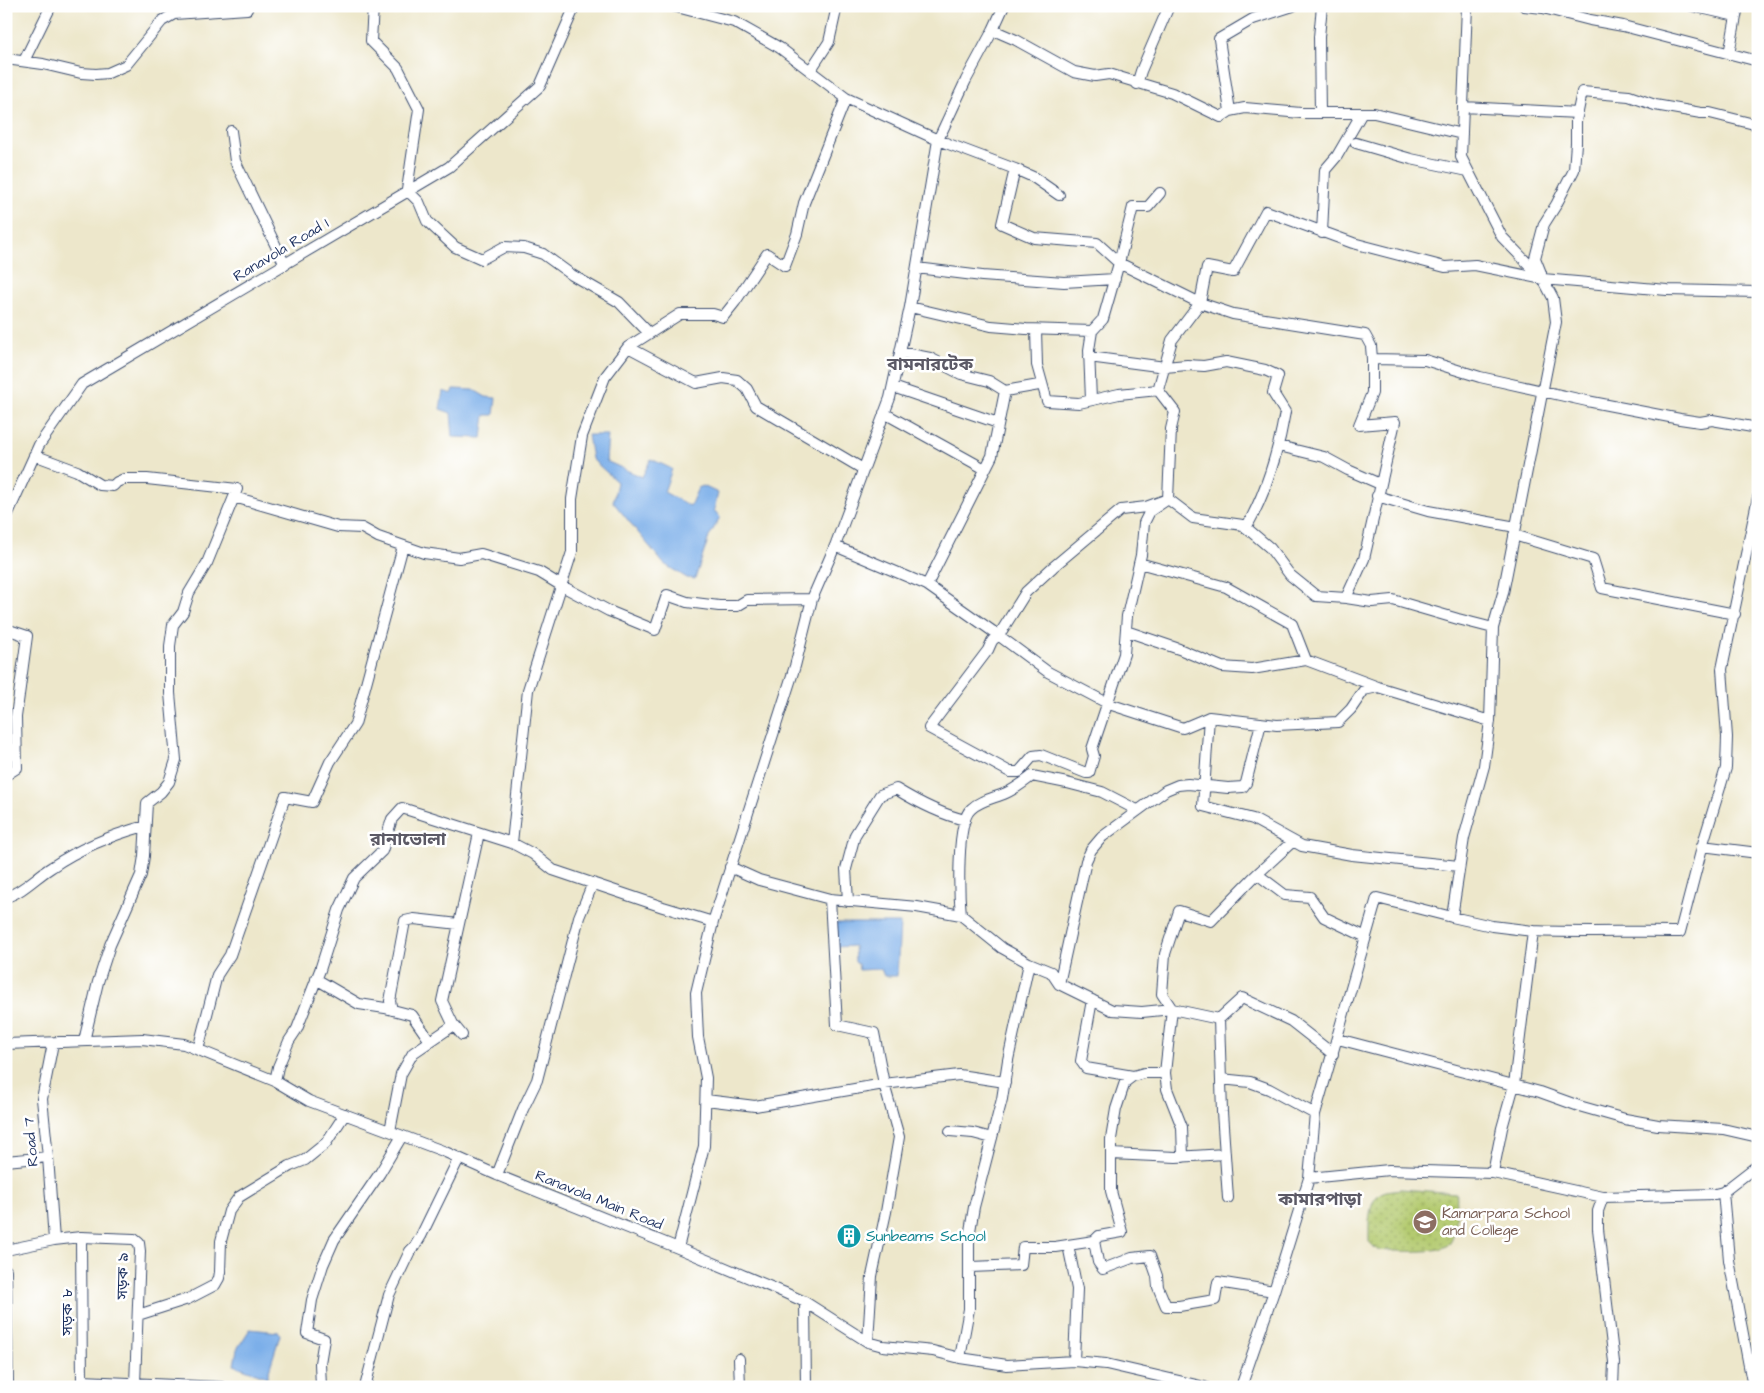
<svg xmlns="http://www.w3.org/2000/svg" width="1764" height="1393" viewBox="0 0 1764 1393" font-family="'Architects Daughter','Noto Sans Bengali',sans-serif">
<defs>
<pattern id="park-dots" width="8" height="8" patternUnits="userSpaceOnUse" patternTransform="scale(1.25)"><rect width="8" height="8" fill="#b4ca6f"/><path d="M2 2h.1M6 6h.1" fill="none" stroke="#92a45e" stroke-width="1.8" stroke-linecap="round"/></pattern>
</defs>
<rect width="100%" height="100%" fill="#fff"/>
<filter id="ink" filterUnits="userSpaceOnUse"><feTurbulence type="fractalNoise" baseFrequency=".02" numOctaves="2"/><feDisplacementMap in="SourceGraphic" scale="10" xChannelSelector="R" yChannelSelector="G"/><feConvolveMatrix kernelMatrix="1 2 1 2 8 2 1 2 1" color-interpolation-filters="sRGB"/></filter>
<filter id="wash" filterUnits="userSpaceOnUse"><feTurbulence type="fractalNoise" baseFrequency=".0096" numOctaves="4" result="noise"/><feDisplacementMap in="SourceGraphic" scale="20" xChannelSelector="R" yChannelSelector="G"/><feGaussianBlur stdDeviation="1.12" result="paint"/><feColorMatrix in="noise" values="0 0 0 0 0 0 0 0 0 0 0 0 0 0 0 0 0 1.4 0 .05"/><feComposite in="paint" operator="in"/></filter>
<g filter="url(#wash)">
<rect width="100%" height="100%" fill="#ede7cb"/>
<path fill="url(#park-dots)" stroke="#687c66" d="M1401,1189L1456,1193C1458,1204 1457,1240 1447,1246C1435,1254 1392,1251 1377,1250L1369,1242C1369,1227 1367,1202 1381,1193C1386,1190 1395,1190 1401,1189Z"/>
<path fill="#7bafe9" stroke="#4b6fa4" d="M454,389L474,390L486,397L496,398L494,415H485L482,438L453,437L451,413L440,409L443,391L452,394Z
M588,435H608L606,461L642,477L651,459L672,469L664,492L690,506L698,488L703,486L718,493L714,510L720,517L709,537L695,579L687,578L664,564L613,502L617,482L592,459Z
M832,923H900L897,976H884L881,969L859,970L858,964L855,962L854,946L833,947Z
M250,1329L279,1332L280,1335L267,1377L234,1365L237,1349Z"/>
</g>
<g filter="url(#ink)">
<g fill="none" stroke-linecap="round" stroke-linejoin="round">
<defs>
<path id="minor" d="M373,6L371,41L398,68L419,109L407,190L419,202L427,221L455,247L482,259L504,247L524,248L543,254L572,275L619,302L649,333
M673,6L734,22L780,48L846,98L938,140L1015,169L1002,224L1034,238L1097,243L1119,263L1133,207H1148L1160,193
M1524,6L1543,8L1590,20L1623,26L1758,61
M1692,6L1736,16
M993,30L1016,40L1074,72L1095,76L1109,74L1172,93L1221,117L1230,111L1245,108L1301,113H1374L1462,134
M1729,54L1738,6
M6,59L43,64L81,73L96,74L108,73L126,65L162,21L174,14L247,9L248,6
M24,61L51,6
M810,71L829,42L837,6
M1137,84L1141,71L1169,6
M1463,107L1578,113
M1230,111L1219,39L1253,19L1293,6
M1320,113L1319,37L1322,6
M231,131L235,161L285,265
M1356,143L1411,159L1468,171
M1015,169L1033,177L1059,195
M1322,233L1325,170L1337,156L1362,113
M917,268L982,276L1064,282L1115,279
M1541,273L1535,258L1544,224L1556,205L1574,170L1576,143V121L1582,92L1629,96L1655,105L1701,113H1710L1758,125
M910,307L991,326L1026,329L1092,331L1103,319L1119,263L1200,303L1233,314L1365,335L1371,346L1372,359L1425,360L1480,377L1587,401L1680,419L1700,422L1712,420L1758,428
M1036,330L1037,365L1047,401L1079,403L1119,394L1158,390
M628,347L696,383L723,378L737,380L747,389L756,406L863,469
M900,352L930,358L961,374L989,381L1005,391
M1089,357L1165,367L1187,365L1204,366L1226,362L1265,370L1278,376L1273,393L1285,412C1278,453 1267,491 1246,528
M1372,359V393L1359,425L1395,422L1364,559L1346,598L1316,596L1290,575L1270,548L1243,525L1193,518L1168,499L1150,511L1144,523L1141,555L1127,616L1124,654L1092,749L1094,756L1089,773H1086L1041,755L1033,756L1019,772H1010L929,728L988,650L992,641L1001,632L1026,592L1053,567L1121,510L1146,507L1168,499L1171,429L1175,412L1158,390L1172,340L1200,303L1207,267L1233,272L1266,211L1353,243L1445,267L1475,265L1543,279L1667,290L1758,292
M893,387L998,423
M1091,400L1089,350L1092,331
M884,413L985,469
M1279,446L1324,457L1348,470L1380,484
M34,455L77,471L100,485L113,486L117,482L124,479H147L237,489L234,497L338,527L362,528L378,537L424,553L459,558L481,554L539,572L562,586L609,611L655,630L667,595L687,602L719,606H737L747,600L812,599
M1377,496L1428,511L1516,527
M6,518L39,445L82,384L449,167L540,86L575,6
M1514,535L1593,559L1602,588L1735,614
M835,546L927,585L998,635L1048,672L1109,704L1183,728L1209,717L1277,725L1338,722L1351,709L1364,690L1378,687L1490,721
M1139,563L1226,587L1292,624L1306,660L1378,687
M927,585L992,456L1005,391L1039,385
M1346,598L1372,602L1393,600L1458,619L1493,628
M6,629L27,636L16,717L17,768L6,775
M1126,631L1179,649L1222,667L1252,669L1306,660
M1209,717L1203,806L1253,819L1302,846L1352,855L1459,866
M512,843L528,690L572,552V499L582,436L605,377L628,347L680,314H713L723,317L735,302L767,254L785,266L797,234L804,203L846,98
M1702,846L1758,853
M730,867L759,880L830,899L917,907L961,915L1002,948L1029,963L1051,972L1059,984L1112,1010L1142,1012L1172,1009L1219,1019L1242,998L1291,1021L1333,1054
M1257,874L1285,895L1310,897L1324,917L1366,937
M6,897C23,892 37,876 52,867C80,848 112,835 145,826
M830,899L837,1025L874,1033L884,1084L899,1137L886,1212L872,1276L868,1342
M848,901L846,869L855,835L880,795L896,789C919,803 940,814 965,820
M961,915C959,895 956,822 971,809C980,800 995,798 1006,793C1015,789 1024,782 1032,776L1067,783L1102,792L1137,810
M1452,917L1492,926L1533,931L1514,1085L1502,1128L1493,1173
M1533,931C1582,933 1631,931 1680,932L1704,840L1726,768L1727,737L1722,669L1758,497
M316,979L359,1004L385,1008L412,1015L430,1041
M1059,984L1086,861L1091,850L1102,837L1166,790L1178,785L1188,784L1228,788L1243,787L1246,783L1261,723
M1092,1000L1081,1061L1086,1068L1133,1076
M392,1010L390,1001L405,921L414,919L459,924
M1219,1019L1222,1112L1228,1198
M462,1035L453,1024L442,1001L479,833
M1338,1039L1540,1092L1579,1106L1625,1119L1658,1125L1723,1129L1758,1137
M84,1041L98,982L110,945L141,875L144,856L147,803L161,792L169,782L176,760L170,693V646L173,625L183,612L189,593L207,563L234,497
M53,1043L42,1099L48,1157L54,1240
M6,1044L142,1039L184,1044L275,1081L309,1101L443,1151L497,1175L678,1248L783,1292L805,1302L868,1342L883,1346L933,1351L960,1358L1007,1365L1074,1361L1106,1364L1205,1387
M198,1050L217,975L230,955L285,797L312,802L330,762L355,724L403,546
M1165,1073L1167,1089L1182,1127L1183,1157
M1221,1079L1250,1082L1269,1089L1315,1114
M275,1081L278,1067L289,1041L297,1029L320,970L339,910L354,878L382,851L392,819L402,808L512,843L533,854L553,870L663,907L713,922
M706,1100L755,1106L884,1084L959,1075L1005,1082
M390,1131L401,1074L413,1053L454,1025
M950,1131L973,1133L992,1138
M1111,1154L1176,1157L1225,1154
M6,1161L48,1157
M497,1175L523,1109L537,1080L579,917L593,883
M1309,1178L1389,1170L1493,1173L1603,1197L1715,1194L1723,1192
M1603,1197L1598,1211V1229L1614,1362L1613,1387
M81,1237L82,1387
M1094,1241L1099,1236L1122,1232L1111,1191V1139L1116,1109L1125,1082L1133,1076L1144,1073H1165L1172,1009L1162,994L1165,954L1179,911L1211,921L1253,878L1293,841
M1068,1245L1094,1241L1098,1262L1103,1269L1132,1258L1150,1256L1157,1276L1158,1287L1166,1306H1179L1215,1300L1218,1282L1274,1291
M678,1248L704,1146L706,1078L698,1037L696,993L713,922L795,666L812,599L835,546L890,398L910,307L938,140L966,80L993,30L1004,6
M6,1250L54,1240L81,1237L134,1239L139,1243L140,1251L135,1384
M970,1267L1021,1265L1023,1247H1055L1068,1245L1077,1289L1074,1361
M6,1270L8,1387
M805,1302L806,1387
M138,1315L188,1299L215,1285L219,1278L220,1272L221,1241L229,1211L239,1197L290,1166L305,1160L326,1143L345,1114
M960,1358L969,1309V1237L974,1207L1002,1099L1008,1060L1029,963
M739,1359L740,1387
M82,1381L222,1387
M321,1387L320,1363L324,1339L307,1333L312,1300L323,1265L334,1240L380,1173L402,1136
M365,1387L389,1295L410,1251L415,1246L421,1236L459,1158
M1241,1387L1274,1291L1309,1178L1315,1114L1377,898L1452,917L1464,838L1484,766L1490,721L1493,628L1503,593L1556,322L1553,298L1543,279L1502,237L1461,157L1467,6
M1753,1387L1729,1260L1723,1192L1758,1165"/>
</defs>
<use href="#minor" stroke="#3a4b6e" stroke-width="12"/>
<use href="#minor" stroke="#fff" stroke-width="10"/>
</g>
</g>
<defs>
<symbol id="school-disc" viewBox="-11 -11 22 22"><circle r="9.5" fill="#8d6e63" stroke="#fff"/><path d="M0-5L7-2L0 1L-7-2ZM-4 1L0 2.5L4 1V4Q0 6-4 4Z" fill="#fff"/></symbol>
<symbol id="building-disc" viewBox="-11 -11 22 22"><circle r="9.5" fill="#0f9aa8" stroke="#fff"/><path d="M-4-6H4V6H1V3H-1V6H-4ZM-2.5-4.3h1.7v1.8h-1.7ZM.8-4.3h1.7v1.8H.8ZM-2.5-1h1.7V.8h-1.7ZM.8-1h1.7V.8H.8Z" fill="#fff"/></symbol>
</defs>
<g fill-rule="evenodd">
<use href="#school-disc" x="1411" y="1208" width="28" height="28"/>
<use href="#building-disc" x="835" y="1222" width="28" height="28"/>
</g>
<g text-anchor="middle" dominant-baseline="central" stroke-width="5" stroke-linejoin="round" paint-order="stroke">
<g font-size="15" fill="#1b2f5e" stroke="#fff">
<text transform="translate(281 250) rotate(-31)">Ranavola Road 1</text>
<text transform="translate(31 1142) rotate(-95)">Road 7</text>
<text transform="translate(599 1200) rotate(22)">Ranavola Main Road</text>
<text transform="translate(123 1276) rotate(-89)">সড়ক ৯</text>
<text transform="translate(67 1312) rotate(-90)">সড়ক ৮</text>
</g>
<g font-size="15" fill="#785e54" stroke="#fff" text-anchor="start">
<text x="1442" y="1213">Kamarpara School<tspan x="1442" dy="17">and College</tspan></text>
</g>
<g font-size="15" fill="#0d838f" stroke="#fff" text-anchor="start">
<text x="866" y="1236">Sunbeams School</text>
</g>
<g font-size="18" font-weight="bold" fill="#5c5a66" stroke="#fff">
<text x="930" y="364">বামনারটেক</text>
<text x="408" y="839">রানাভোলা</text>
<text x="1320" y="1199">কামারপাড়া</text>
</g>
</g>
<rect width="1764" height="1393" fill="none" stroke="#fff" stroke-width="25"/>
</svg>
